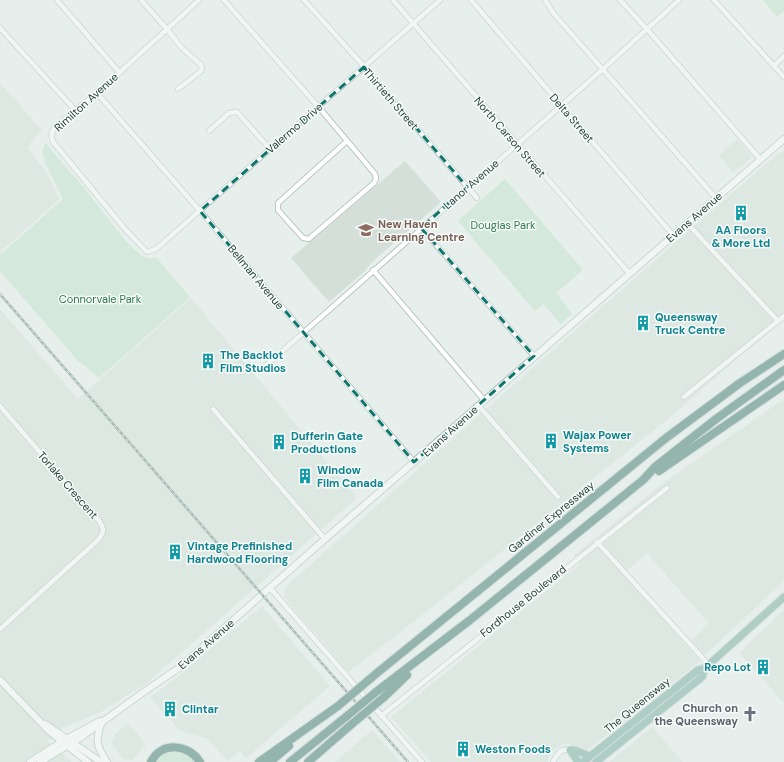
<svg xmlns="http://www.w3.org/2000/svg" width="784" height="762" viewBox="0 0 784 762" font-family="'DM Sans',sans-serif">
<rect width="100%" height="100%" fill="#e6efeb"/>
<path fill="#d4dfda" d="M0,83L42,130L27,147L49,176L59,200L0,252Z
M737,139L752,157L733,173L719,155Z
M784,150V321L742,354L678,411L412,623L348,672L284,597V588L571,334L762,167Z
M405,161L441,202L372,262L364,272L329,302L291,258Z
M191,298L357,498L147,683L99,713L64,727L47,741L72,762H0V309L78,399Z
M784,399V581L703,657L689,642L709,624L647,553L623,574L700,661L613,731L586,750L569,744H563L552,751L547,762H431L391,717L580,564L574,555L663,483Z
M262,606L330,686L246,758L240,751L227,761L208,739L180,731L150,697L175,679Z
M784,610V703L739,653Z
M128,723L146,744L133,760L123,759L112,744L115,734Z
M652,727L683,762H609Z
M372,730L400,762H335Z"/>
<path fill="#bfe0c8" d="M763,0H784V11L777,17Z
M46,142L50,149L81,184L123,238L140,255L149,259L156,257L190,297L99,378L89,369L78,361L0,271V255L63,199L45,162L42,151Z
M505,179L583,270L556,293L572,314L561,324L543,304L535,311L458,221Z
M172,750H180L198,762H156L164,753Z"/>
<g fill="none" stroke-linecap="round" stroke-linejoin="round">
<defs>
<path id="minor" d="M57,0L119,72
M141,0L167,29L181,47L201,65L202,67L201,71L178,89
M199,0L97,93L55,127C51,133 50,137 54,143L125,229L147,252L156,249L440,0
M224,0L322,111L375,174L376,179L374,183L311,237L309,239L303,238L278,210V203L347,141
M304,0L361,63L477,198
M393,0L629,273
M471,0L566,111L673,235
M545,0L554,14L716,198
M620,0L647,29L760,159
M714,0L784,77
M0,28L75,110
M774,66L784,56
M97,93L200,211L414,462
M209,131L229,113L237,112L270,149
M687,223L778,321
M421,228L534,356
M373,270L484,400
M262,369L603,69L679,0
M684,397L784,316
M478,405L558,497
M0,406L100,522C105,531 103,534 97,541L0,629
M213,409L325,539
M597,542L709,665
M270,588L422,762
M381,716L667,488
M553,762C557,754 561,748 570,750"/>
<path id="secondary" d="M0,680L49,731L88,762
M45,724L101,762
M101,724C95,741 97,747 107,762
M30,762L61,742L100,721
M40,762L80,738L145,691L179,668L325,539L414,462L784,139"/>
<path id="primary" d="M570,750H574L590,756
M570,750L578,762
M583,762L698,670L705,668L784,597
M596,762L702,677L705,668"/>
<path id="motorway" d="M659,471L784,385
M377,673L666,438L740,383L784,354
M376,692L470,620L643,480L655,467L716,419L784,370
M383,698L407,675
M151,762C161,741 189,744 200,762
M259,762L338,706
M270,762L289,746
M290,762L347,716
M308,762L353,723"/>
</defs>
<use href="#minor" stroke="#a8b8b2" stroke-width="6"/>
<use href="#secondary" stroke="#a4bbb3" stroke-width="8"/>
<use href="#primary" stroke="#c2cac8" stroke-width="9"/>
<use href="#motorway" stroke="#c2cac8" stroke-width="10"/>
<use href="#minor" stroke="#fff" stroke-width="4.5"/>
<use href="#secondary" stroke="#fff" stroke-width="6"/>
<use href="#primary" stroke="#6aa596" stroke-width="7"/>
<use href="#motorway" stroke="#2f6f62" stroke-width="8"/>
<defs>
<path id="rail" d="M0,294L408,762"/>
</defs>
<use href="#rail" stroke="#5f7d75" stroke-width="2.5"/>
<use href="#rail" stroke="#f7fbf9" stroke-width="1" stroke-dasharray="3" stroke-linecap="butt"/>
<defs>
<path id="motorway-bridge" d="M338,706L377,673
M347,716L376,692
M353,723L383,698"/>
</defs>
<use href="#motorway-bridge" stroke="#c2cac8" stroke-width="10" stroke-linecap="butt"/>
<use href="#motorway-bridge" stroke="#2f6f62" stroke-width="8"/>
</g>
<path d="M0 0H784V762H0ZM364,67L467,187L421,228L534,356L414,462L200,211Z" fill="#e6efeb" fill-opacity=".55" fill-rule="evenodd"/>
<path fill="none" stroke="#0f766e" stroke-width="3" stroke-dasharray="8 5" stroke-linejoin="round" d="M364,67L467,187L421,228L534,356L414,462L200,211Z"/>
<defs>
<symbol id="building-bare" viewBox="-9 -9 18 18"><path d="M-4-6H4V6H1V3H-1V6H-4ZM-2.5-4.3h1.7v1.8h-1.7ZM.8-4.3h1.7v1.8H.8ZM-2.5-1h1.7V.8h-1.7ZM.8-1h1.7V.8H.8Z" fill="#0f9aa8" stroke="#f7fbf9" stroke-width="2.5" paint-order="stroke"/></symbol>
<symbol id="school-bare" viewBox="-9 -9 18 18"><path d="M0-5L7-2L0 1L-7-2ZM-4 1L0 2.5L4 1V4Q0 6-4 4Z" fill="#8d6e63" stroke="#f7fbf9" stroke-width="2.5" paint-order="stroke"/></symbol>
<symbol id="church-bare" viewBox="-9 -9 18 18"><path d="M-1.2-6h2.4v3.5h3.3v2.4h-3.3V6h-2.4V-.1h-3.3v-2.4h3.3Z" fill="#6b7280" stroke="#f7fbf9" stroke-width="2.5" paint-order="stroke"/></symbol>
</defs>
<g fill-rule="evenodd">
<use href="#building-bare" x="730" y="202" width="22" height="22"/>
<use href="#school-bare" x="355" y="219" width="22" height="22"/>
<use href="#building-bare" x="632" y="312" width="22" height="22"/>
<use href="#building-bare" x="197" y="350" width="22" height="22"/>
<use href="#building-bare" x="540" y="430" width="22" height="22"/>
<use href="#building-bare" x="268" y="431" width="22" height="22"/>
<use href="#building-bare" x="294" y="465" width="22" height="22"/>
<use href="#building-bare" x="164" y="541" width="22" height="22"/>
<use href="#building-bare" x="752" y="656" width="22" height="22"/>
<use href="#building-bare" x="159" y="698" width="22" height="22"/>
<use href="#church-bare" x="739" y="703" width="22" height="22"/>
<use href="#building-bare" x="452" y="738" width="22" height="22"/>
</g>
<g text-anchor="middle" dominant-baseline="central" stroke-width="3" stroke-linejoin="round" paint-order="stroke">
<g font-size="11" fill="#24423a" stroke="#f7fbf9">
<text transform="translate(391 99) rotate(49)">Thirtieth Street</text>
<text transform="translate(86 102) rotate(-42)">Rimilton Avenue</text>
<text transform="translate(572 118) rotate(49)">Delta Street</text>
<text transform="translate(294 128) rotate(-41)">Valermo Drive</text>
<text transform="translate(510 137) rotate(49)">North Carson Street</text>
<text transform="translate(471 184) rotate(-41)">Lanor Avenue</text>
<text transform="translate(694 217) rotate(-41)">Evans Avenue</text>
<text transform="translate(256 277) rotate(50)">Bellman Avenue</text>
<text transform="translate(450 431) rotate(-42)">Evans Avenue</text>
<text transform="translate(68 485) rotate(49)">Torlake Crescent</text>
<text transform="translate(551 517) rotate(-39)">Gardiner Expressway</text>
<text transform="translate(523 601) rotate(-39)">Fordhouse Boulevard</text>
<text transform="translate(206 644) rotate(-41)">Evans Avenue</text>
<text transform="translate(637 705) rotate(-39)">The Queensway</text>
</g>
<g font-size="11" font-weight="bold" fill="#785e54" stroke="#f7fbf9" text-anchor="start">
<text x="378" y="224">New Haven<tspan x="378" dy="13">Learning Centre</tspan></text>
</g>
<g font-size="11" fill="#2d7a4b" stroke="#f7fbf9">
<text x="503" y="225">Douglas Park</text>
<text x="100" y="299">Connorvale Park</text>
</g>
<g font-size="11" font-weight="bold" fill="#0d838f" stroke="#f7fbf9" text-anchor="start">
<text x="741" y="230" text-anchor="middle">AA Floors<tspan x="741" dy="13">&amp; More Ltd</tspan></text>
<text x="655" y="317">Queensway<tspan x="655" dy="13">Truck Centre</tspan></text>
<text x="220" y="355">The Backlot<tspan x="220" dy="13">Film Studios</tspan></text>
<text x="563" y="435">Wajax Power<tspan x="563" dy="13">Systems</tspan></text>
<text x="291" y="436">Dufferin Gate<tspan x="291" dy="13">Productions</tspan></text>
<text x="317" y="470">Window<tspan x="317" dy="13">Film Canada</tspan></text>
<text x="187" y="546">Vintage Prefinished<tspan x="187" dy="13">Hardwood Flooring</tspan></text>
<text x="751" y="667" text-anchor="end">Repo Lot</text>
<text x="182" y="709">Clintar</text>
<text x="475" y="749">Weston Foods</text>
</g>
<g font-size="11" font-weight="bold" fill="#5b616d" stroke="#f7fbf9" text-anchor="end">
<text x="738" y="708">Church on<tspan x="738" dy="13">the Queensway</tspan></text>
</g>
</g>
</svg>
